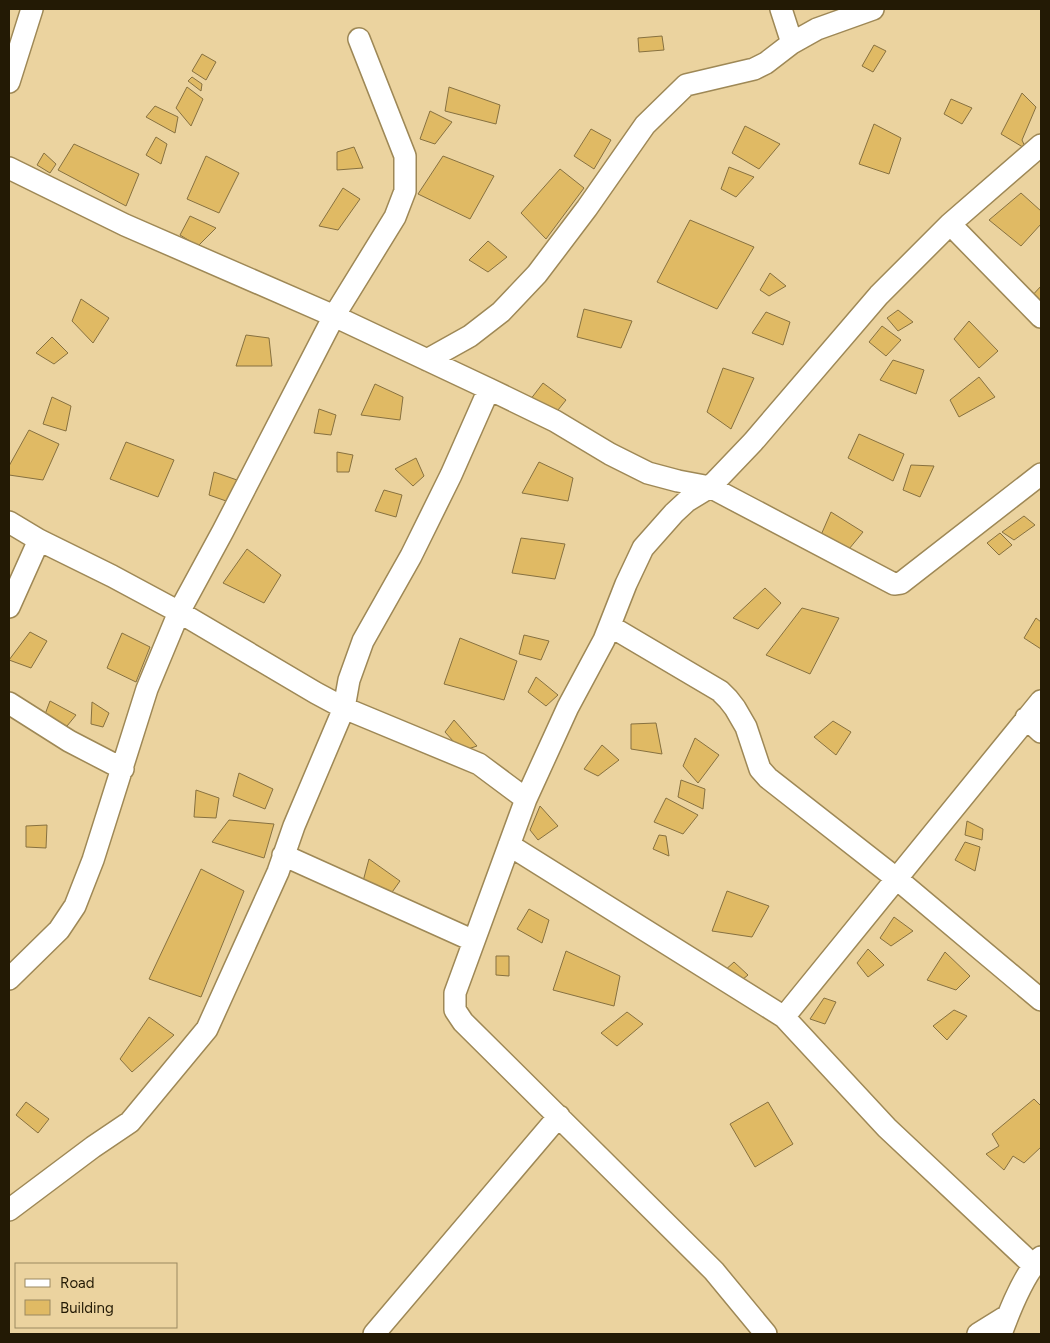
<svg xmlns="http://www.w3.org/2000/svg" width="1050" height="1343" viewBox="0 0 1050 1343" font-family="Figtree,sans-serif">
<rect width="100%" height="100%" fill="#ebd39f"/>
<path fill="#e0ba64" stroke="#877140" d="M662,36L664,50L639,52L638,38Z
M874,45L886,51L873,72L862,66Z
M202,54L216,62L206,80L192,71Z
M192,77L202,84L201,91L188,81Z
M187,87L203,99L191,126L176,108Z
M449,87L500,105L496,124L445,111Z
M1022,93L1036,107L1022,140L1026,149L1001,134Z
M951,99L972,108L962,124L944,114Z
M155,106L178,117L175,133L146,117Z
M430,111L452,122L435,144L420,139Z
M874,124L901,138L889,174L859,164Z
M745,126L780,144L759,169L732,153Z
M591,129L611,140L594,169L574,156Z
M156,137L167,144L161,164L146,155Z
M74,144L139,174L126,206L58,170Z
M354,147L363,168L337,170V152Z
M44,153L56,164L50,173L37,165Z
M206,156L239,173L219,213L187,199Z
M443,156L494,176L470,219L418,194Z
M729,167L754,177L736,197L721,189Z
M560,169L584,188L546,239L521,213Z
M343,188L360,199L338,230L319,226Z
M1021,193L1041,211V224L1021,246L989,220Z
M190,216L216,228L198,246L180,235Z
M690,220L754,247L717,309L657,282Z
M488,241L507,257L488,272L469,260Z
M770,273L786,286L769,296L760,290Z
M1041,286V305L1030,298Z
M81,299L109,318L93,343L72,321Z
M584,309L632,321L621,348L577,337Z
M898,310L913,322L898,331L887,318Z
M766,312L790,322L783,345L752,333Z
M969,321L998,351L979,368L954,339Z
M882,326L901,340L886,356L869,342Z
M246,335L269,338L272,366H236Z
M52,337L68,353L54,364L36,353Z
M893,360L924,370L916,394L880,380Z
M723,368L754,378L731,429L707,412Z
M979,377L995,397L959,417L950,400Z
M543,383L566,400L554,415L530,400Z
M375,384L403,397L400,420L361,415Z
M52,397L71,406L66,431L43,424Z
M319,409L336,415L331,435L314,433Z
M29,430L59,444L43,480L9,475V466Z
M859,434L904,454L893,481L848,458Z
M126,442L174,460L158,497L110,479Z
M337,452L353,455L349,472H337Z
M416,458L424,476L413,486L395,469Z
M539,462L573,478L568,501L522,493Z
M911,465L934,466L920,497L903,490Z
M214,472L237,480L229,502L209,495Z
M384,490L402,495L396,517L375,511Z
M831,512L863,532L849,549L821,535Z
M1024,516L1035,525L1014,540L1002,532Z
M1000,533L1012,545L999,555L987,543Z
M521,538L565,544L555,579L512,573Z
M247,549L281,575L264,603L223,583Z
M765,588L781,603L758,629L733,618Z
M802,608L839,618L810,674L766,655Z
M1036,618L1041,622V649L1024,638Z
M30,632L47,641L31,668L9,660Z
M122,633L150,647L136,682L107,668Z
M524,635L549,641L541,660L519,654Z
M460,638L517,661L504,700L444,684Z
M536,677L558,695L546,706L528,692Z
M50,701L76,715L67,726L44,717Z
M92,702L109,713L103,727L91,724Z
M454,720L477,746L462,751L445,732Z
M833,721L851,732L836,755L814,737Z
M656,723L662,754L631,749V724Z
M695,738L719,755L698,783L683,766Z
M602,745L619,760L598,776L584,769Z
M239,773L273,789L265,809L233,796Z
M681,780L705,789L703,809L678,797Z
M196,790L219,798L216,818L194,817Z
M666,798L698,815L683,834L654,822Z
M540,806L558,826L538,840L530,830Z
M229,820L274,824L264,858L212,842Z
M967,821L983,829L982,840L965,835Z
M47,825L46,848L26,847V826Z
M659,835L666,836L669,856L653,849Z
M965,842L980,847L975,871L955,860Z
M369,859L400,881L390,895L362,885Z
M201,869L244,891L201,997L149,979Z
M727,891L769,906L752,937L712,931Z
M529,909L549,920L542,943L517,929Z
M894,917L913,931L891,946L880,938Z
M868,949L884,965L868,977L857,963Z
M566,951L620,976L614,1006L553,990Z
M945,952L970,976L956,990L927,980Z
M496,956H509V976L496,975Z
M734,962L748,975L742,980L723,972Z
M824,998L836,1002L825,1024L810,1019Z
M954,1010L967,1016L947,1040L933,1026Z
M627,1012L643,1024L617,1046L601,1033Z
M149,1017L174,1035L132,1072L120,1059Z
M1034,1099L1041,1106V1147L1024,1163L1013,1156L1004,1170L986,1154L999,1146L992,1134Z
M26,1102L49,1119L38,1133L16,1115Z
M768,1102L793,1144L755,1167L730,1124Z"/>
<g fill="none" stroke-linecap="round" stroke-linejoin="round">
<defs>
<path id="street" d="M781,9L792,43
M9,82L32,9
M9,168L125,225L334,316L489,389L555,421L610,454L648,473L678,481L710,487L894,584L901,583L1041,474
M950,224L1041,317
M427,360L470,336L501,312L537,274L587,208L645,125L686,85L754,69L766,63L792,43L817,29L873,9
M9,522L39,540L112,576L179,612L316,693L344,708L479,764L526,799
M9,607L39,540
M610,626L720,691L728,699L735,708L746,727L760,769L768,778L897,879L1041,1000
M9,703L69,741L123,769
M1026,718L1041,732
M509,845L784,1017L887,1128L1033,1265
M283,855L474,941
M9,979L59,930L75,906L93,860L147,689L179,612L223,531L334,316L395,217L405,191V156L359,39
M784,1017L1041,701
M9,1210L93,1147L130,1122L207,1029L278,872L294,826L344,708L349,680L363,641L411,556L451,475L489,389
M374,1334L559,1116
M766,1334L714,1271L463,1022L455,1010V993L526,799L568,707L604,640L626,584L643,548L674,513L687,501L710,487L753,442L879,295L950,224L1041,145
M978,1334L1007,1316
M1001,1334C1009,1312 1024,1274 1041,1257"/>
</defs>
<use href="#street" stroke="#9e8856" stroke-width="24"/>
<use href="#street" stroke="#fff" stroke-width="21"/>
</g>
<rect width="1050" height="1343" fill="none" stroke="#231a05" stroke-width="20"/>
<rect x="15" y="1263" width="162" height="65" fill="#ebd39f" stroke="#9b8961"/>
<rect x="25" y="1279" width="25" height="8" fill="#ffffff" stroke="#9b8961"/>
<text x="60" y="1288" font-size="15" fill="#231a05">Road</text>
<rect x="25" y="1300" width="25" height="15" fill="#e0ba64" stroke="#9b8961"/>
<text x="60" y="1313" font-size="15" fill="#231a05">Building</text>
</svg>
